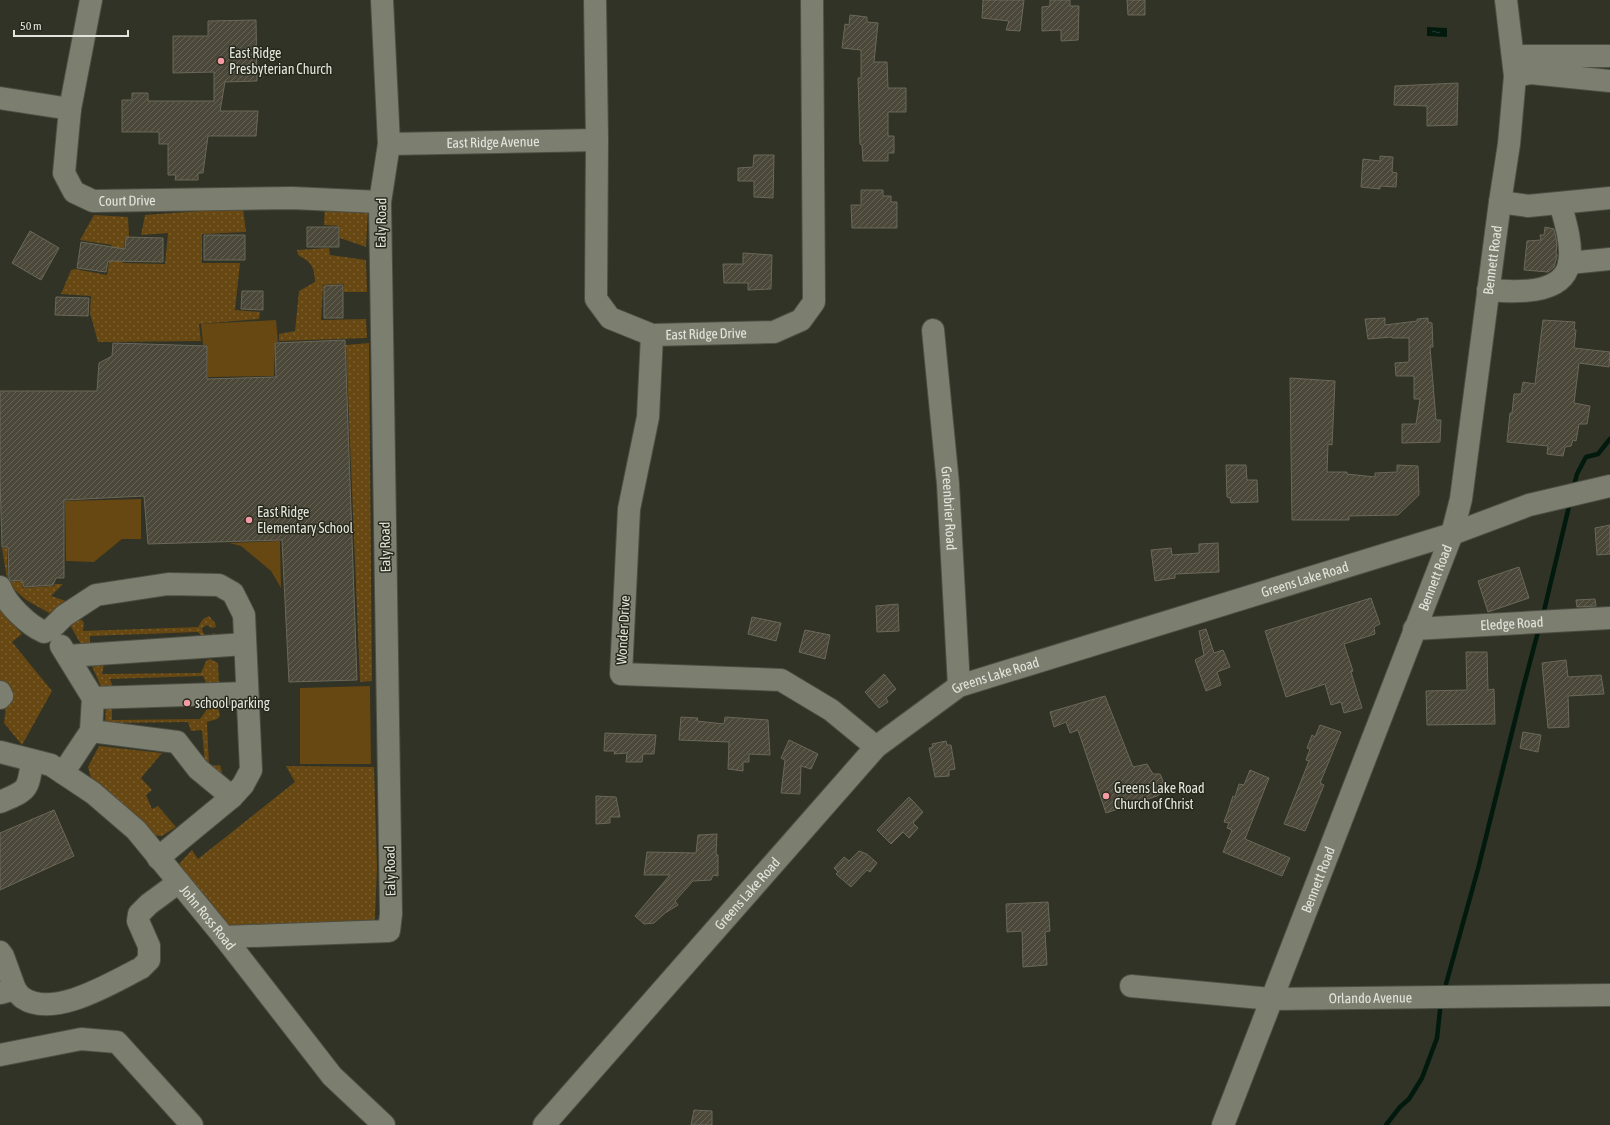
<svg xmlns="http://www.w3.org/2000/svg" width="1610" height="1125" viewBox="0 0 1610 1125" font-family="'Asap Condensed',sans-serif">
<defs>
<pattern id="grass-dots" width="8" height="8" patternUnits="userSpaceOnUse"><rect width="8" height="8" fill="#674712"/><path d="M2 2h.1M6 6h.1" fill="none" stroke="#7d6134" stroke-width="1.8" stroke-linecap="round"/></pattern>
<pattern id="water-ripples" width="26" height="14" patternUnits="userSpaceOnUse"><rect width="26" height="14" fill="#021a0e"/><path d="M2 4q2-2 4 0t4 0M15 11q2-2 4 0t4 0" fill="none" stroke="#273b30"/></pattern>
<pattern id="building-hatch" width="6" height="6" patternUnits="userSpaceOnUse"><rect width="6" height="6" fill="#4b483a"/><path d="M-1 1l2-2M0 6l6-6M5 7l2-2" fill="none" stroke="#656256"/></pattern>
</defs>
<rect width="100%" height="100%" fill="#303325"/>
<path fill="url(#grass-dots)" d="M325,204L368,211L366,247L340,238L339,226L324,225Z
M243,208L246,232L202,234V263H240L235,310L260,312L259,319L199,324L201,341L98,342L90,313L91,296L61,294L71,270L75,269L107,275L112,245L80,240L94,215L128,217L129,237L125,238L123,263L165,264L168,233L141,235L145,215Z
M329,248L330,255L366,260L367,292H344V284L323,285L321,320L366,319L367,338L279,341V334L295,331L299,291L315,282C314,266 312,263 298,255L297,250Z
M369,343L372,681L360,682L346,345Z
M2,548H7L8,582L22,581L23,588L54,586L55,584H63L51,596L66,601L61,609L49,613L26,600L8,584Z
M0,610L22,634L12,642L52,691L22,745L4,723L7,699L0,683Z
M209,616L215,623L216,627L212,628L207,625L202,628L203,633L207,636H211L213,633L217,634L212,642H206L198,632L90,636V645L83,648L70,625L71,622L77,619L82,620L84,623L83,631L198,627L203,619Z
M210,659L218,663L219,685H207L203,676L110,679L113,687L102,689L92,666L93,662L104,664L102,674L201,673L206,661Z
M213,704L218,707L220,716L217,719L207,722L209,766L220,765L222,772L220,775L205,765L202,730L191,731L188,722L105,723L106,708H112V720L200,719L210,705Z
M99,746L162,753L141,778L152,790L146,795L152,809L158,806L176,827L162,836L149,835L115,800L91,778L88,767Z
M286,766L374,767L377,868L375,917L373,923L230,932L177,866L192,850L198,859L295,782Z"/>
<path fill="#674712" d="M276,320L278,342H275L274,376L208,377L207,345H203L201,324Z
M141,499V539H122L94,562L66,561L65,501Z
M280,541L281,588L271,571L241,546L229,543Z
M370,686L371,764H300V688Z"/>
<path fill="url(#water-ripples)" d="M1427,27L1447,28V37L1427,36Z"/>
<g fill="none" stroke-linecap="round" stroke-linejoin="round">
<path stroke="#021a0e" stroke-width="4.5" d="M1573,489L1577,474L1586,457L1598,454L1610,439
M1543,615L1570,502
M1446,984L1478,869L1522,692L1539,628
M1386,1125L1400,1107L1409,1099L1422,1078L1437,1038L1440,1010"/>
</g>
<path fill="url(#building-hatch)" stroke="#6b6859" d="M983,0H1024L1020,31L1006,30L1009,21L982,18Z
M1050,0H1070V6H1079L1078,40L1061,41V30L1042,31V7L1050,6Z
M1127,0H1145V15H1128Z
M850,15L867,17V22L878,23L874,62H887L888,88H906V112H888V136H894V153H888V161H863L862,145L860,144L858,78H861V50L842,48L845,24L849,25Z
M256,20L257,81L225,82L220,111H258L256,136H208L203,173H198V180H175L176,175H168V144H159V132H122V100H132V93H148V101H214V72L173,73V36H208V21Z
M1458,83L1457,125L1427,126V106L1394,105L1395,86Z
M754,155H774L773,198L754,197V181H738V168L753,167Z
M1380,156L1393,157L1392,172L1397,173L1396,187L1380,186V189L1361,187L1363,159L1380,161Z
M861,190H883V196H891V202H897V228H852L851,205H861Z
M307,227H339V247H307Z
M1545,227L1554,229L1557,243L1556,254H1557V256L1554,267L1548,272L1524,270L1527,241L1541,240L1540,235H1544Z
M30,231L59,248L41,280L12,263Z
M204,235H245V260H204Z
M126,237L163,238V262L108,261L106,272L77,268L81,242L125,249Z
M743,253L772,255L771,289L748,290V283H724L723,264H743Z
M343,285V318H324V286Z
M242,291H263V310L241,309Z
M56,297L89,298L88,316L55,315Z
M1385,318V325L1417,321V319L1428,318V322L1432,323L1433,347H1430L1436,420H1441L1440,442L1402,443V424H1416L1420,399H1414V376H1396L1395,363L1409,362V338H1392V337L1368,339L1365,319Z
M1543,320L1575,322L1574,330H1576L1574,348L1610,352L1609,367L1579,363L1574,403L1590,406L1587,424H1579L1576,441L1573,440L1571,446L1565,447L1563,456L1547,454L1548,446L1507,442L1510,413H1512L1514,394H1521L1523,382L1535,384Z
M345,340L357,680L289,682L282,540L148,544L144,496L64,500V578H56L53,585L24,587L22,580L11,581L9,579L8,547H2L0,480V391H97L99,363L112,356L113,343L207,346V379L276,377L275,343Z
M1290,378L1335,381L1332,445L1328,444L1327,472H1347V474L1375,477V473L1397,472V465L1418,466L1419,495L1398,515L1349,516V520H1292Z
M1226,465H1246L1247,480H1257L1258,502L1231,503L1230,498L1227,497Z
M1610,525V554L1597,555L1595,528Z
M1218,543L1219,572L1175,574V578L1155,581L1151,550L1171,548L1172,555L1199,553V544Z
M1519,567L1529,598L1488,612L1478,581Z
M1371,598L1380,624L1374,627L1375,634L1344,644L1353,671L1351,672L1362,708L1344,713L1341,702L1331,705L1325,684L1286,697L1265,631Z
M1595,599L1596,606L1577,607L1576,600Z
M898,604L899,631L877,632L876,606Z
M752,617L781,623L776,641L748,634Z
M1206,629L1214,653L1223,650L1230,667L1217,672L1221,685L1206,691L1195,660L1204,655L1199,631Z
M805,630L830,635L825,659L799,652Z
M1466,652H1487L1488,690L1494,689L1495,724L1427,725L1426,691L1467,690Z
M1566,660L1568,677L1601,675L1604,694L1568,696L1569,727L1548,728L1542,663Z
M884,674L896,689L886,698L888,702L879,708L865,692Z
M1105,696L1133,767L1147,764L1153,774H1160L1167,790L1157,796L1106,813L1078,730L1070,733L1066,722L1054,727L1050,712Z
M681,717L698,718L697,721L724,724L725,717L768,720L770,755L749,754V762H743V771L728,769L729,742L679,740Z
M1320,725L1341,732L1320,783L1324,785L1305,831L1284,824L1309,761L1306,760L1310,749L1307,748L1312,735L1315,737Z
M1523,732L1541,735L1538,752L1520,748Z
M605,733L656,735L654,754H643L642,762H626L627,753L614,754L615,751H604Z
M789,740L818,754L811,769L801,766L800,794L781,793L785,760L781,758Z
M946,741L947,745H951L955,769L949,770V776L935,777L929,748L933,747L932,744Z
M1250,770L1269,778L1245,839L1290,858L1282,876L1223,852L1232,830L1227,828L1229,823L1224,822L1228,811L1233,796L1235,797L1239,784L1244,785Z
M596,796L616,797L620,817H610V823L596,824Z
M909,797L923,812L913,823L918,828L909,838L903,832L891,844L877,830Z
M54,810L74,856L0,890V833Z
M717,834L716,854L718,855V876L713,875L711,880L693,881L675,901L678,905L665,913L654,923L644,924L635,916L670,875H644L647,852L696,853L698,835Z
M859,851L867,854L877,863L870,872L867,870L851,887L836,874L838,872L834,868L844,857L849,861Z
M1048,902L1050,931L1045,932L1047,965L1023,967L1022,931L1007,932L1006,904Z
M694,1110L712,1111V1125H691Z"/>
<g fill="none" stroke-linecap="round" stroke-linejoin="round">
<defs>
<g id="minor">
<path id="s1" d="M91,0L70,109L64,173L74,192L93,201L292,198L380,202"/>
<path id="s2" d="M595,0L597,140L596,299L610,318L652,335L774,332L801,320L814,302L812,0"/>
<path d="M1513,56H1610"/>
<path d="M1515,76L1531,73L1610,81"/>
<path d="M0,98L70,109"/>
<path id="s3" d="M389,144L597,140"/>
<path d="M1500,202L1528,206L1610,198"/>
<path d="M1569,263L1610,259"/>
<path d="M1488,290C1513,292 1562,296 1569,264C1573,246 1565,220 1560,203"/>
<path id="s4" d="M933,330L948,484L959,686"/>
<path d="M652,335L648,417L629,509L621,674L781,680L831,710L876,747"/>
<path d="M0,587C6,604 28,625 44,632L51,629L64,616L96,595L168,584L219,585L233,593L244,615L251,770L243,785L232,797L158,858"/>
<path id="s5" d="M1414,629L1610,618"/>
<path d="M61,646L93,698L91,731L63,773"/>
<path d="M68,656L245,644"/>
<path d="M0,692L2,696L0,698"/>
<path d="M93,698L247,693"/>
<path d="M91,731L177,742L198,769L232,797"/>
<path id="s6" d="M0,752L51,765L93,793L136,830L224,937L332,1076L384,1125"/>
<path d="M0,802C28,790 28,791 32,761"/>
<path d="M224,937L389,931L391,914L380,202L389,144L382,0"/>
<path d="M0,952L3,956L15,989L1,993"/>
<path id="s7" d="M1131,986L1272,999L1610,995"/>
<path d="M15,989C17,992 20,996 23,998C54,1019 113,982 141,968L149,960V946L138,921L139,914L149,904L179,882"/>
<path d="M0,1055L81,1039L117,1042L192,1125"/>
<path id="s8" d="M544,1125L876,747L959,686L1452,534L1529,505L1610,486"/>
<path id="s9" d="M1223,1125L1452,534L1461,499L1500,202L1509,144L1515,76L1506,0"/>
</g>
</defs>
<use href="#minor" stroke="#4d4f44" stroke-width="24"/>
<use href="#minor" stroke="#7c7f70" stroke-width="22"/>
</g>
<g fill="#f49aa3" stroke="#26291c" stroke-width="1.5">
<circle cx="221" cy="61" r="4"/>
<circle cx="249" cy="520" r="4"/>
<circle cx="187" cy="703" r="4"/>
<circle cx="1106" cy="796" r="4"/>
</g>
<g text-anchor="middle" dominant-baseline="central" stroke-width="3" stroke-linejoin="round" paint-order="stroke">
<g font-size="14" fill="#e3e5dc" stroke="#26291c" text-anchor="start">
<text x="229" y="53">East Ridge<tspan x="229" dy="16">Presbyterian Church</tspan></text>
<text x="257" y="512">East Ridge<tspan x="257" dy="16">Elementary School</tspan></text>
<text x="195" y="703">school parking</text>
<text x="1114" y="788">Greens Lake Road<tspan x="1114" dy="16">Church of Christ</tspan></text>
</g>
<g font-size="14" fill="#e3e5dc" stroke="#26291c">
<text stroke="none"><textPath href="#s3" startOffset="104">East Ridge Avenue</textPath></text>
<text stroke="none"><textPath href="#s1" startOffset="252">Court Drive</textPath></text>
<text transform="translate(381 223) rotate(-89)">Ealy Road</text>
<text stroke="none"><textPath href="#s9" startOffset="911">Bennett Road</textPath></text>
<text stroke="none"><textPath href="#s2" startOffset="422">East Ridge Drive</textPath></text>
<text stroke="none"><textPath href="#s4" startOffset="179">Greenbrier Road</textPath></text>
<text transform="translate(385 547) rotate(-91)">Ealy Road</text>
<text stroke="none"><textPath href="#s9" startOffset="587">Bennett Road</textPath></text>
<text stroke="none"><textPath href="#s8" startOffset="968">Greens Lake Road</textPath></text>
<text stroke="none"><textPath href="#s5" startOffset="98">Eledge Road</textPath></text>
<text transform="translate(623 630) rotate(-87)">Wonder Drive</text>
<text stroke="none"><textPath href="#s8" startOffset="644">Greens Lake Road</textPath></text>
<text transform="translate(390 871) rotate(-91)">Ealy Road</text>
<text stroke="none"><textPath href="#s9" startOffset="263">Bennett Road</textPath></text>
<text stroke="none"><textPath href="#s8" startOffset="308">Greens Lake Road</textPath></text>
<text stroke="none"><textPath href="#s6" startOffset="273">John Ross Road</textPath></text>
<text stroke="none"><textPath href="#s7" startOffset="240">Orlando Avenue</textPath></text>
</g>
</g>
<path d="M14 30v6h114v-6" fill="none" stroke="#e3e5dc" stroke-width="2"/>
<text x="20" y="30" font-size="12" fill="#e3e5dc" stroke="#26291c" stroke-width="3" paint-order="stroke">50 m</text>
</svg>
